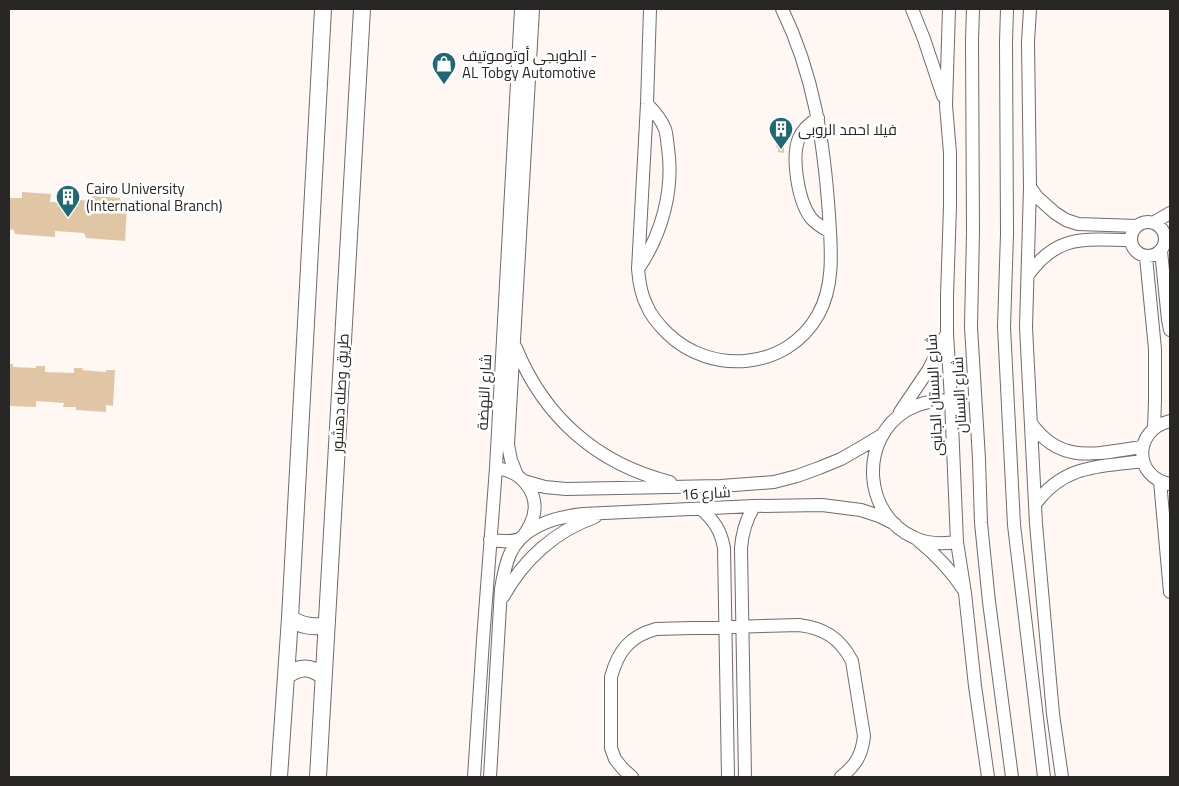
<svg xmlns="http://www.w3.org/2000/svg" width="1179" height="786" viewBox="0 0 1179 786" font-family="'Titillium Web',Cairo,sans-serif">
<rect width="100%" height="100%" fill="#fef7f4"/>
<path fill="#e0c6a4" d="M776,145L784,146V153L778,152V148L776,147Z
M22,192L51,194L50,202L78,203L80,200L91,201L92,196L120,198V206H127L125,241L86,238L84,233L55,231V237L15,234L14,230L9,229V198H22Z
M9,364H13V367L36,368V366H45V372L74,373V368H83L82,370L106,372V370H115L113,406L106,405V412L76,410V407H63L64,403L36,401V407L9,406Z"/>
<g fill="none" stroke-linecap="round" stroke-linejoin="round">
<defs>
<path id="minor" d="M650,9L647,104L638,269C639,281 641,295 647,306C651,316 659,325 667,333C711,376 787,370 818,315C835,285 831,248 829,215C824,142 814,75 782,9
M912,9L924,39L943,96
M949,9L946,105L950,153V206L947,296V333L951,400L957,542L965,593L975,686L988,777
M973,9L972,40L973,232L971,327L979,459L981,523L989,602L1012,777
M1007,9L1006,42L1007,234L1004,327L1014,525L1044,777
M1030,9L1028,42L1030,187L1026,327L1036,524L1053,714L1062,777
M818,118C810,123 803,129 799,138C791,157 798,201 811,218C816,224 823,228 830,232
M1030,187L1037,197L1055,213L1066,220L1078,224L1137,226
M1131 239a17 17 0 1 1 34 0a17 17 0 1 1-34 0Z
M1153,223L1170,213
M1161,251L1168,320L1170,330
M1146,257L1155,349V401L1154,428
M638,269C662,234 674,190 668,148C667,142 667,135 665,129C661,119 655,112 647,104
M1028,275C1058,233 1085,240 1131,240
M516,348C544,417 597,464 670,482
M951,400C936,400 921,402 907,410C858,439 863,516 915,538C928,544 943,544 957,542
M900,412L929,369L947,333
M1170,421C1133,430 1133,477 1170,484
M1031,423C1061,466 1098,453 1142,447
M517,475L511,460L508,445L533,9
M524,481L545,487L566,489L721,486L774,482L797,476L819,468L841,459L862,447L882,435
M1160,481L1170,592
M1036,503C1065,464 1100,467 1143,461
M701,509C714,520 721,531 724,548L728,777
M490,540C500,541 513,543 521,538C525,535 528,529 530,525C544,498 524,471 496,468
M918,540C935,554 951,570 963,589
M503,597C523,560 555,531 595,517
M474,777L483,640L496,468L521,9
M490,777L501,589C503,577 505,565 510,554C522,526 556,517 583,514L754,506L822,505L861,510L879,516L895,524
M632,777L623,769L615,759L611,748V677C618,651 630,636 656,629L799,625C824,628 840,638 852,661L864,736C862,755 856,765 841,777
M745,777L741,548C742,533 746,520 754,506"/>
<path id="major" d="M290,618C301,626 312,628 326,625
M286,676C300,666 310,666 323,676
M279,777L290,618L323,9
M318,777L362,9"/>
</defs>
<use href="#minor" stroke="#716b69" stroke-width="14"/>
<use href="#major" stroke="#716b69" stroke-width="18"/>
<use href="#minor" stroke="#fff" stroke-width="12"/>
<use href="#major" stroke="#fff" stroke-width="16"/>
</g>
<defs>
<symbol id="shop-pin" viewBox="-11 -11 22 30"><path d="M0 17L-7.5 6A9.5 9.5 0 1 1 7.5 6Z" fill="#1f6874" stroke="#fff"/><path d="M-5-2.5h2.3a2.7 3.5 0 0 1 5.4 0H5L5.5 6h-11ZM-1.5-2.5h3a1.5 2.3 0 0 0-3 0Z" fill="#fff"/></symbol>
<symbol id="building-pin" viewBox="-11 -11 22 30"><path d="M0 17L-7.5 6A9.5 9.5 0 1 1 7.5 6Z" fill="#1f6874" stroke="#fff"/><path d="M-4-6H4V6H1V3H-1V6H-4ZM-2.5-4.3h1.7v1.8h-1.7ZM.8-4.3h1.7v1.8H.8ZM-2.5-1h1.7V.8h-1.7ZM.8-1h1.7V.8H.8Z" fill="#fff"/></symbol>
</defs>
<g fill-rule="evenodd">
<use href="#shop-pin" x="430" y="50" width="28" height="38"/>
<use href="#building-pin" x="767" y="115" width="28" height="38"/>
<use href="#building-pin" x="54" y="183" width="28" height="38"/>
</g>
<g text-anchor="middle" dominant-baseline="central" stroke-width="5" stroke-linejoin="round" paint-order="stroke">
<g font-size="15" fill="#292726" stroke="#fff" text-anchor="start">
<text x="462" y="55">الطوبجى أوتوموتيف -<tspan x="462" dy="17">AL Tobgy Automotive</tspan></text>
<text x="798" y="129">فيلا احمد الروبى</text>
<text x="86" y="188">Cairo University<tspan x="86" dy="17">(International Branch)</tspan></text>
</g>
<g font-size="15" fill="#292726" stroke="#fff">
<text transform="translate(484 392) rotate(-87)">شارع النهضة</text>
<text transform="translate(340 393) rotate(-87)">طريق وصله دهشور</text>
<text transform="translate(934 395) rotate(-93)">شارع البستان الجانبى</text>
<text transform="translate(959 395) rotate(-93)">شارع البستان</text>
<text transform="translate(706 493) rotate(-3)">شارع 16</text>
</g>
</g>
<rect width="1179" height="786" fill="none" stroke="#292726" stroke-width="20"/>
</svg>
